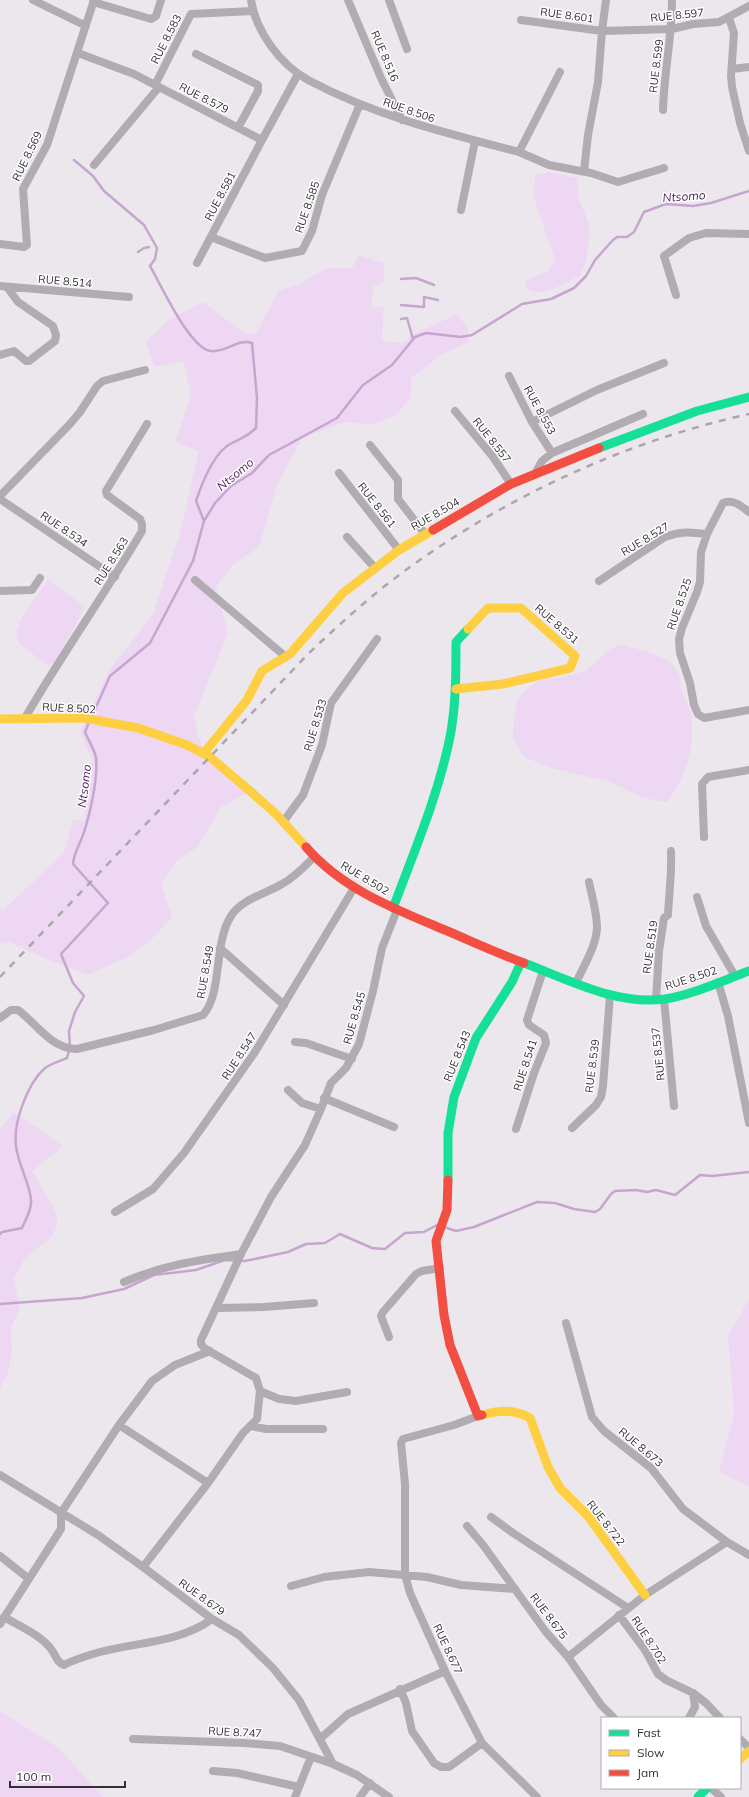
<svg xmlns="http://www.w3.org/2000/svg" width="749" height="1797" viewBox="0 0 749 1797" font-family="Mulish,sans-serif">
<rect width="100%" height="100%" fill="#ece7ed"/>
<path fill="#eed7f3" d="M549,172L577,178L579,200L588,221L590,234L586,263L580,275L561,286L540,293L531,291L526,287V280L548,271L555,260L534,198L533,191L536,174Z
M358,255L384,263V282L373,286L372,308L384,307L382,341L403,343L412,335L457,314L468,328V342L441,355L411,378V397L395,416L371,425L346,422L302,438L276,488L259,547L234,564L216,586L228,633L194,716L198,736L206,755L250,791L221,807L197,847L178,860L161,884L172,917L151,940L130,956L88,975L46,959L9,942L0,944V907L3,910L64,853L73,820L84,821L92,759L80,732L110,669L153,614L179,536L199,451L175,443L191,395L183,361L155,367L146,342L167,321L203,302L244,333L256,334L278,291L300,284L327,268H352Z
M48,580L85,607L56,661L48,666C39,657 23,650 17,639C11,626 40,592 48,580Z
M620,644C638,650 666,653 677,670C681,676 680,685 682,691C685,700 691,710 692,720C695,749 684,780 667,802L643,798L610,782L552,768L524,757L513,737L514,717L518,699L529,687L543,679L559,678L586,671L607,651Z
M14,1112L63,1146L32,1171L56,1212C62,1237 41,1243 27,1257C21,1262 18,1272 14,1279L20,1307L11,1328L12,1349L8,1374L0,1388V1129Z
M749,1299V1487L719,1472L734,1414L728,1336Z
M0,1711L59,1748L103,1797H0Z"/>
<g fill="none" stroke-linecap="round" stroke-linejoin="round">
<path stroke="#c6a5ce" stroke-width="2.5" d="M74,160L93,176L104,191L144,225L157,248L155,259L150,266C161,285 190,349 211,351C226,353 238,338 252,343L257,398L256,428C246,438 241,438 230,444C213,454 202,483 196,501L204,521
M138,252L144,248L149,247
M401,279L416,278L434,285
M401,305L424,307V297L438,300
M401,319L407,318L413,339
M92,716L110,676L150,643L193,561L204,521L215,503L231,486L252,473L269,455L337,418L363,385L392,365L415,337L426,333L461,337L472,335L522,304L551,299L574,288L586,276L595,260L613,240L617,237H627L634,232L644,212L666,204L693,206L711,203L749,191
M444,1227L456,1231L474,1227L537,1202L555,1203L574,1209L595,1212L600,1209L611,1194L615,1191L636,1190L647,1192L656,1190L675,1195L700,1175L712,1176L749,1172
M0,1234L2,1232L22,1228C26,1219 32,1209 31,1199C29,1182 18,1164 16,1146C13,1123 27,1084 45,1068C50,1064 60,1061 67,1058L70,1047L69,1031L75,1012L84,996L73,983L61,954L108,903L73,864C74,853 79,846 83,835C90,815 98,779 96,758C95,750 88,740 85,732L89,722
M0,1304L82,1298L124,1289L154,1275L196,1270L225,1260L245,1261L288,1252L306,1244L325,1243L340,1234L372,1248L385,1249L405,1233L424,1232L437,1225"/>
<path stroke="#b1abb2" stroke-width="8" d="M33,0L86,26
M251,0C256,32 280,64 308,80C376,116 445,133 519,152L560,72
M348,0L381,78L402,120
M389,0L407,49
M93,2L151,19L156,16L161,0
M729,18L734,33L731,76L732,87L740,123L749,151
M521,20L602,31L606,0
M78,53L134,74L159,87
M196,54L258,85V91L238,128
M732,69L749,67
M155,85L191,14L253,11
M663,110C664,73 672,37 672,0
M519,152L549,165L591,173L618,182L664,168
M94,165L159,87L262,140L298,74
M584,171L588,135L598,82L602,31L672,29L693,24L719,22L749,6
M461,210L475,141
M211,237L265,258L302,251L312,231L322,195L360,104
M0,244L24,247L27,245L23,189L47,145L94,0
M197,263L262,140
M0,286L129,297
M676,295L664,256L689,238L706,233L749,234
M0,355L14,351L26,361H29L55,341L56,335L53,326L18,302L7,287
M509,376L532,422L552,453
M455,411L493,457L511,484
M532,422L597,390L664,363
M370,445L398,480V499L425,534
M339,473L399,550
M535,474L542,461L552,453L643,414
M0,496L70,424L80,412L97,386L103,381L145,370
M0,499L115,577
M749,512C741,506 734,499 723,503L707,534L701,552L700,582L697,592L682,628L679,639L680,653L690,683L694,705L698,714L704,718L749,710
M347,537L375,568
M195,580L286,657
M599,581L665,537C680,531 691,532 707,534
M0,591L32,590L40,578
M25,718C62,654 105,594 142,531V524L140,519L107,495L106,491L147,424
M283,822L303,795L322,745L331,703L377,639
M704,837L702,784L708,777L749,770
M697,897L706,926L735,976
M220,948L284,1005
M718,982L728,1016L749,1123
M576,983C583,967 596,947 597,928C597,912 592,897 589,882
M664,999L674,1106
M656,1000L659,951L664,918L668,915C669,893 672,872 671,851
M0,1018L11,1010H18C37,1024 51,1049 77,1049L154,1030L203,1015C223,993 213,944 231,916C242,899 265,894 282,884C295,877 304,867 314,857
M295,1042L306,1043L352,1059
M288,1090L302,1103L321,1109L331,1083L346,1068L359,1044L373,991L382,948L397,910
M324,1098L394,1127
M572,1128L596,1105L601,1097L603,1086L610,995
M516,1129L534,1073L546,1043L544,1035L529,1025L527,1020L543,971
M115,1212L153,1189L184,1153L255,1052L354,888
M124,1282C163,1265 199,1260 241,1254
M217,1308L264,1307L314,1303
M566,1323L592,1417L604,1431L651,1468L683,1509L727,1542L749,1555
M389,1337L381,1316L383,1312L416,1274L422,1271L440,1268
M260,1391L279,1399L296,1401L347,1392
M478,1416L454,1425L403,1439L401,1443L405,1484V1575L410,1593L445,1671L482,1743L537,1797
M119,1425L208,1483L143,1567L212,1619L239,1635L273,1668L299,1700L333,1764L357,1775L389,1797
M251,1426L266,1429H323
M0,1475L98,1535L143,1567
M208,1483L243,1433L257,1419L260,1391L256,1378L204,1348L201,1344V1340L241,1254L271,1197L305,1145L321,1109
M491,1517L513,1533L628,1608
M467,1526L483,1545L546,1632L568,1657L601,1705L614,1718
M0,1556L29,1579
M291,1586L324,1577L369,1572L427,1577L461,1585L515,1589
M619,1615L645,1650L658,1674L666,1680L693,1693L706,1703L720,1718
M4,1617C19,1626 41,1635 51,1649C56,1655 56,1662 64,1665C73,1660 83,1657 93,1654C132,1642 178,1644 212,1619
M0,1624L61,1529V1513L119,1425L152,1381L175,1365L210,1351
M568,1657L645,1595L727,1542
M400,1689L406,1703L412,1731L434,1763L441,1767H449L482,1743
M689,1718L695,1707L693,1693
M321,1738L348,1714L445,1671
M133,1739L244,1743L280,1746L333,1764
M740,1739L749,1748
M213,1771L237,1773L299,1787L311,1757
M711,1788L721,1797
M295,1797L299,1787
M360,1797L370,1783"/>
<path stroke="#16e098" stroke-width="9" d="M599,448L697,411L749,397
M393,908C414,852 438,796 450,737C456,706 456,673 456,642L468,629
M524,963C567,979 617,1006 665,999C694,994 722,981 749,971
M448,1180V1133L454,1097L476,1038L512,982L521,962
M698,1797L707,1788"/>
<path stroke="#ffcf43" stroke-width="9" d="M456,689L503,684L570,668L575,656L521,608H488L468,629
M0,719L84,718L138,728L187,745L210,757L250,791L276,814L306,847
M204,753L247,700L262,671L290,654L343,593L399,550L433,530
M482,1415C499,1410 514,1409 530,1418L548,1467L560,1488L588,1516L645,1595
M740,1759L749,1751"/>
<path stroke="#f24e42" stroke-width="9" d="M433,530L511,484L599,448
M306,847C342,889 395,909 445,930C471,941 497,953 524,963
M448,1180L447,1210L436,1241L444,1315L450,1345L478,1416L482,1415"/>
<path stroke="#aaa6ab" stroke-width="2.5" stroke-dasharray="7 7" stroke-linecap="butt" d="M0,977L309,653C343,621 378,589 417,562C516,492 631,440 749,414"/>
</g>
<g text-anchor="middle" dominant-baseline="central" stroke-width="3" stroke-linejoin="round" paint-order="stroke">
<g font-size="11" fill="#343035" stroke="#fff">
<text transform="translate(567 15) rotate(8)">RUE 8.601</text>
<text transform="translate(677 15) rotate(-6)">RUE 8.597</text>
<text transform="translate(166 39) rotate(-63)">RUE 8.583</text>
<text transform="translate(385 56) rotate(67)">RUE 8.516</text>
<text transform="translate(656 66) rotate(-83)">RUE 8.599</text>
<text transform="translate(204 98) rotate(27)">RUE 8.579</text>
<text transform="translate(409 110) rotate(19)">RUE 8.506</text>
<text transform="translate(27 156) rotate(-64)">RUE 8.569</text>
<text transform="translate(220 196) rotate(-62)">RUE 8.581</text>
<text transform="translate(307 207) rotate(-71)">RUE 8.585</text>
<text transform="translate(65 281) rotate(5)">RUE 8.514</text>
<text transform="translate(540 410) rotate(61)">RUE 8.553</text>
<text transform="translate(492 440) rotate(52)">RUE 8.557</text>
<text transform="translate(377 505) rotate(52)">RUE 8.561</text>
<text transform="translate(435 514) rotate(-30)">RUE 8.504</text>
<text transform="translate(64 529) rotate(34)">RUE 8.534</text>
<text transform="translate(645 539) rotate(-31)">RUE 8.527</text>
<text transform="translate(111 561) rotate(-58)">RUE 8.563</text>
<text transform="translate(679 604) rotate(-71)">RUE 8.525</text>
<text transform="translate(557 624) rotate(41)">RUE 8.531</text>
<text transform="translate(69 708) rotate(3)">RUE 8.502</text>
<text transform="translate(315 725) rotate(-73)">RUE 8.533</text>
<text transform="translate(365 878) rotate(31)">RUE 8.502</text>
<text transform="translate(650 947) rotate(-82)">RUE 8.519</text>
<text transform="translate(205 972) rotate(-80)">RUE 8.549</text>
<text transform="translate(691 978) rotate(-18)">RUE 8.502</text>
<text transform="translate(354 1018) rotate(-74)">RUE 8.545</text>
<text transform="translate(658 1054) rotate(-96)">RUE 8.537</text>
<text transform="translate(239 1056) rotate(-57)">RUE 8.547</text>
<text transform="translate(457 1056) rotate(-68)">RUE 8.543</text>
<text transform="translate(525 1065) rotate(-72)">RUE 8.541</text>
<text transform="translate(592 1066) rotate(-83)">RUE 8.539</text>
<text transform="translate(641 1447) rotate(40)">RUE 8.673</text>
<text transform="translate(606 1523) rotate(52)">RUE 8.722</text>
<text transform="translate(202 1597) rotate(36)">RUE 8.679</text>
<text transform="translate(549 1616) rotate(53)">RUE 8.675</text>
<text transform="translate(649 1640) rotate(57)">RUE 8.702</text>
<text transform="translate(448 1649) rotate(65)">RUE 8.677</text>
<text transform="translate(235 1732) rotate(3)">RUE 8.747</text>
</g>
<g font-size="12" font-style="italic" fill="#561f62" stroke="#fff">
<text transform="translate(684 196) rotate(-4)">Ntsomo</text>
<text transform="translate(235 474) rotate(-40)">Ntsomo</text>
<text transform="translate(84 786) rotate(-83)">Ntsomo</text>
</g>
</g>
<rect x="601" y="1717" width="140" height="72" fill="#ffffff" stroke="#aeacae"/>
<rect x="609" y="1730" width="20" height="6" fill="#16e098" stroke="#aeacae"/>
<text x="637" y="1737" font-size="12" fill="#343035">Fast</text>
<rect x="609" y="1750" width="20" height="6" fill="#ffcf43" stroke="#aeacae"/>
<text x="637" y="1757" font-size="12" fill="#343035">Slow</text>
<rect x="609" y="1770" width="20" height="6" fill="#f24e42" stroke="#aeacae"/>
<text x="637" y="1777" font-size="12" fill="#343035">Jam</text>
<path d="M10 1781v6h115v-6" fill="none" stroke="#343035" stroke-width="2"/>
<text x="16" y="1781" font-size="12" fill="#343035" stroke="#ffffff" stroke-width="3" paint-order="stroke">100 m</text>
</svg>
